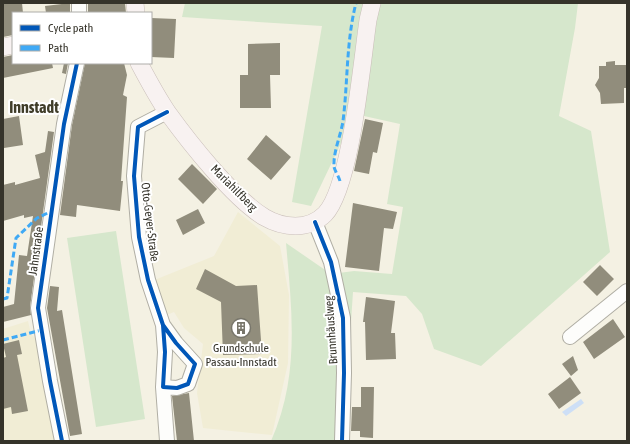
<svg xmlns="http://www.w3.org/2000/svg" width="630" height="444" viewBox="0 0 630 444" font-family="'Asap Condensed',sans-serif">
<rect width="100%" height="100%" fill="#f4f1e3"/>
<path fill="#f1edd5" d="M238,212L280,246L289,295L288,363L272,435L203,428L197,393L203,344L184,328L174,312L164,316L152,281L214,256Z
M28,321L31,334L37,340L57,441H3V329Z"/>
<path fill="#d6e7cc" d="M185,3H578L575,28L559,116L591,131L610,252L481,366L434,349L422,314L406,296L353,292L343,441H271C300,376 292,312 286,243L331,274L354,271L392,274L403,207L387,204L400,124L355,114L311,206L292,202L322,26L182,17Z
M116,231L145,419L96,427L67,238Z"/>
<path fill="#cddff6" d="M581,399L584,403L566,416L562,412Z"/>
<path fill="#918d7c" d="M3,3H22L23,13H13V35L3,37Z
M70,3V13H46L45,6Z
M88,3H125L126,13H88Z
M151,18L176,19L174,58L151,57Z
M280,43V75H270L271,108H240V75H248V44Z
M13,55V63H52L53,68L3,78V57Z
M615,61V65H627L626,88H624V103L601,104L600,93L595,85L599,78V66H606V62Z
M64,63H68L66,74L62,73Z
M85,63H124L127,75L123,95L127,97L121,181H123L120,211L77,205L76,217L60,215L72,125Z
M19,116L23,145L4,148L3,119Z
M365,119L383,123L377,153L373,152L369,174L354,171Z
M48,131L54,132L30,307L31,315L3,322V307L14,304L19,255L27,256L33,216L24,218V215L3,221V185L15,182V185L40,178L35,155L45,152Z
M266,135L291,157L271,180L247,159Z
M192,164L217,189L203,204L178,179Z
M353,203L397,212L393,229L384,228L379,271L345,267Z
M198,209L205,223L183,235L176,220Z
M600,265L614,279L597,296L583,282Z
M205,269L236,286L257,285L262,354L223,355L221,302L196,289Z
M50,286L59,287L57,311L62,310L82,434L70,436L47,308Z
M366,297L395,301L391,333H395L396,359L366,360L365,322H363Z
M613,319L625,337L594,359L583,342Z
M19,340L22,354L17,355L28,411L12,414L11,407L3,409V358L6,357L3,344Z
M573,356L578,370L571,376L562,364Z
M570,377L581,393L559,409L548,394Z
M361,387H374L373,438L360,437V431H351L352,407H361Z
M189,393L194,441H177L172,396Z"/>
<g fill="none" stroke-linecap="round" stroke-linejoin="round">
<defs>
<path id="minor" d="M79,3V13
M315,222L331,262L343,318L344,373L342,441
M163,325L176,343L195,364L188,384L177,388L163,387L165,352L163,325L148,280L139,237L134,176L138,127L167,112
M570,337L627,291
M163,387L167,441
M62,441L50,381L38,308L64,124L77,63"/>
<path id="major" d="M135,3L136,13
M3,47L13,45
M139,63C148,80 157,97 168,113C189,142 233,198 264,217C283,228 308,231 325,214C351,187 362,61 368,20L372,3"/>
</defs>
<use href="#minor" stroke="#b0aea4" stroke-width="16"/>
<use href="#major" stroke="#c9beb9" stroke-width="18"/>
<use href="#minor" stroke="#fdfdfb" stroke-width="14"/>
<use href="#major" stroke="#f8f2f1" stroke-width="17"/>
<path stroke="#3fa9f5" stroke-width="3" stroke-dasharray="6 3" stroke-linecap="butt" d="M340,181C339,177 335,171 334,167C333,152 341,135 343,121C348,82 346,42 356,3
M3,299L7,298L16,238L37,218L52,211
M3,340L42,330"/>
<defs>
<path id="cycleway" d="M315,222L331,262L343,318L344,373L342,441
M163,325L176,343L195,364L188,384L177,388L163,387L165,352L163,325L148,280L139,237L134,176L138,127L167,112
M62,441L50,381L38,308L64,124L77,63"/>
</defs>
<use href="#cycleway" stroke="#fff" stroke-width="6"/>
<use href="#cycleway" stroke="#0057b8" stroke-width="4"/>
</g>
<defs>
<symbol id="building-ring" viewBox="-11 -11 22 22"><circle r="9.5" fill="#fff" stroke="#78766b" stroke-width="1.5"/><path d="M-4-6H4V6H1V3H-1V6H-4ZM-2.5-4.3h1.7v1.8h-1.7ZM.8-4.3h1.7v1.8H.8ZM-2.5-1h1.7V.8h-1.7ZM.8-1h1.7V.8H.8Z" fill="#78766b"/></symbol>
</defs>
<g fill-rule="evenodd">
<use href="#building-ring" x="230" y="317" width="22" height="22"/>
</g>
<g text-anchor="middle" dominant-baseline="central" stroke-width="4" stroke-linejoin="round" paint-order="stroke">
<g font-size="12" fill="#35332a" stroke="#fff">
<text transform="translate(234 188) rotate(45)">Mariahilfberg</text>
<text transform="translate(150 222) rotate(83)">Otto-Geyer-Straße</text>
<text transform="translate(36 251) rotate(-82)">Jahnstraße</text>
<text transform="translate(331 330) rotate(-94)">Brunnhäuslweg</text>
</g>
<g font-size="12" fill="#35332a" stroke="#fff">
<text x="241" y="348">Grundschule<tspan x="241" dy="14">Passau-Innstadt</tspan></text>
</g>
<g font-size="16" font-weight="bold" fill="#403d29" stroke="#fff">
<text x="34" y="107">Innstadt</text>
</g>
</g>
<rect width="630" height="444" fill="none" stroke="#35332a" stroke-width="8"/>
<rect x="12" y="12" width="140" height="52" fill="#ffffff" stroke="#aeadaa"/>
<rect x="20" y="25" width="20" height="6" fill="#0057b8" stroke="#aeadaa"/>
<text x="48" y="32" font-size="12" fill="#35332a">Cycle path</text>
<rect x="20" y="45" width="20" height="6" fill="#3fa9f5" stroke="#aeadaa"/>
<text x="48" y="52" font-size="12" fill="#35332a">Path</text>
</svg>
